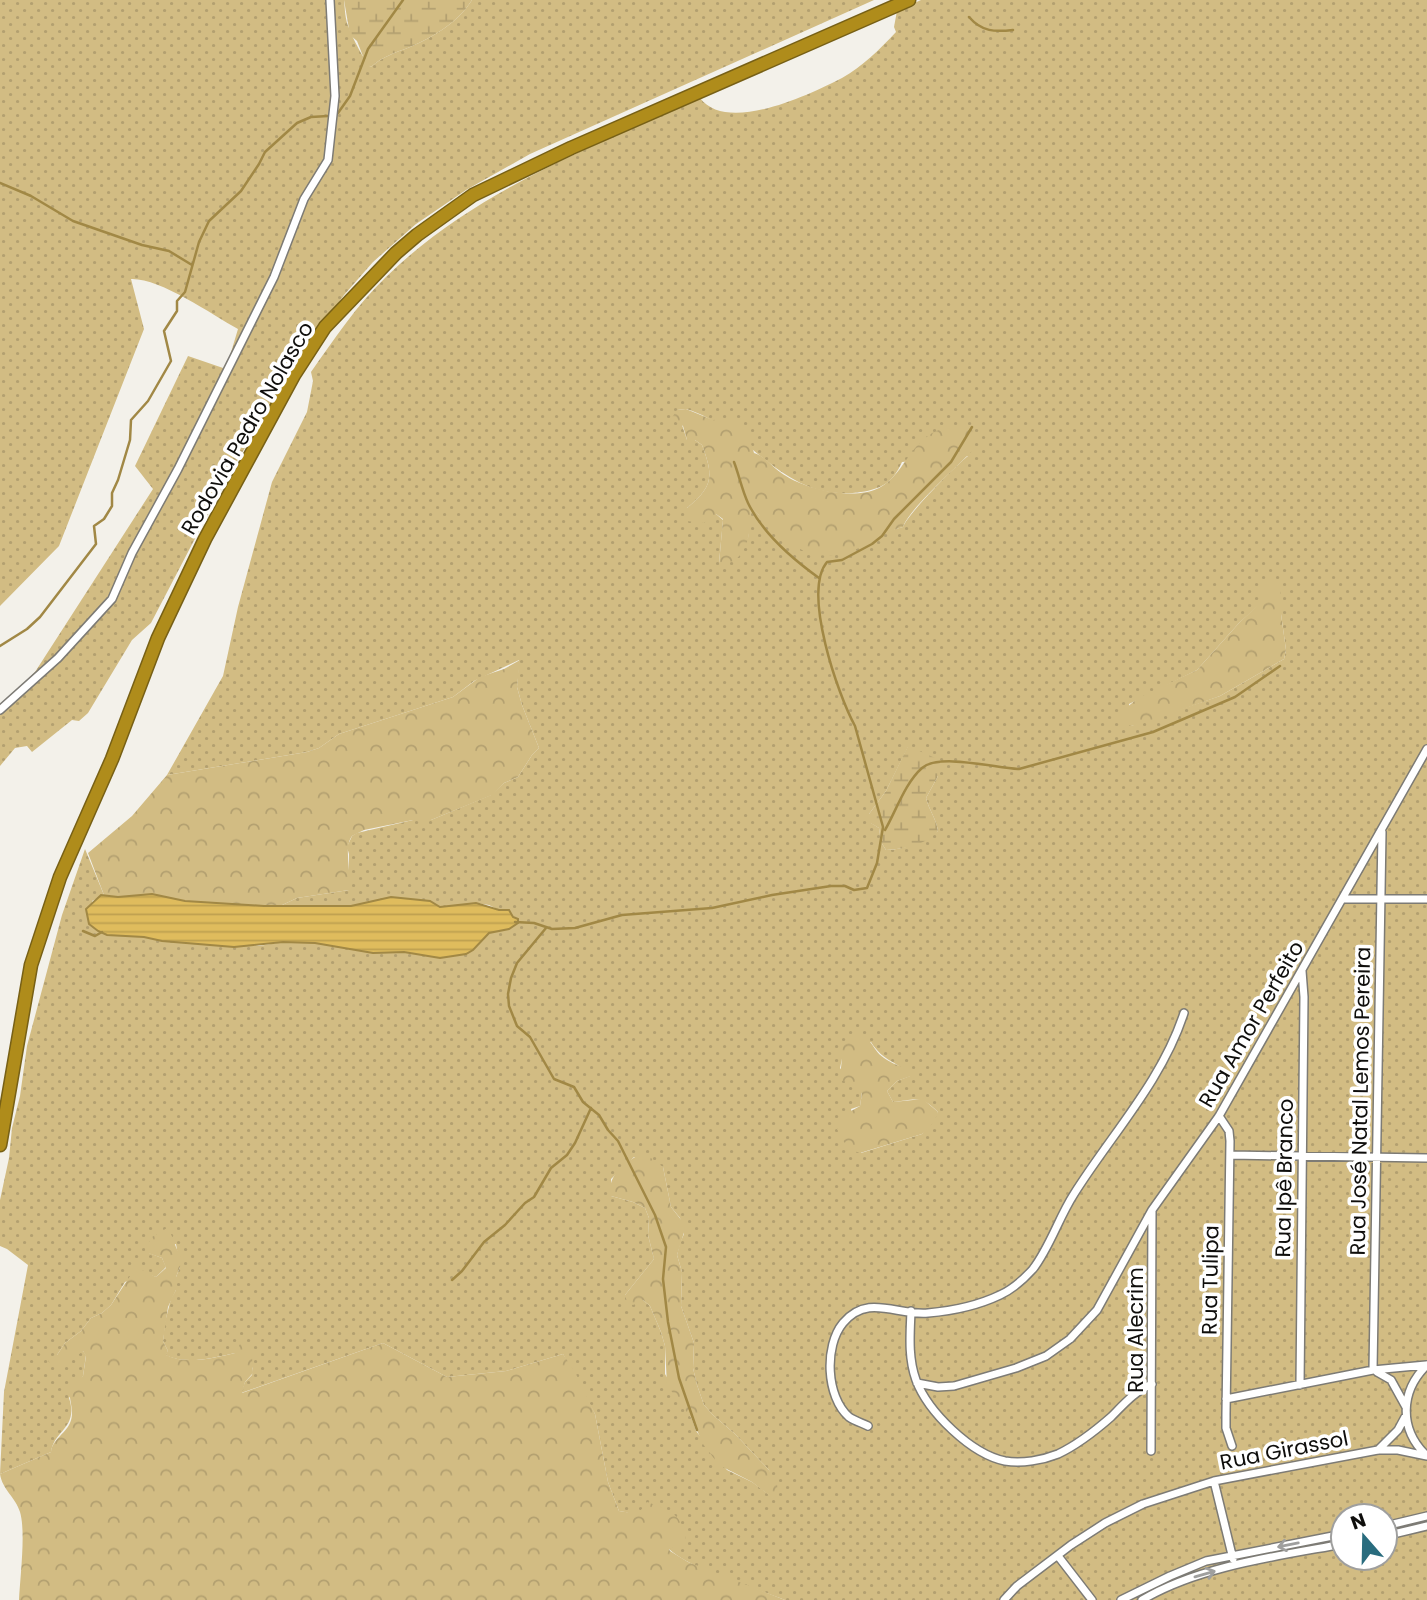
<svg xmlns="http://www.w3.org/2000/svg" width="1427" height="1600" viewBox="0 0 1427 1600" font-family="Poppins,sans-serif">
<defs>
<pattern id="grass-dots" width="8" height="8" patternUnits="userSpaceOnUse" patternTransform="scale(1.75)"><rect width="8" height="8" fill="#d2bc83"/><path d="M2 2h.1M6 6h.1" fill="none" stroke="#b3a070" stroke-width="1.8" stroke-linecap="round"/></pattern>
<pattern id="forest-crowns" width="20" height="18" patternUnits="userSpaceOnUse" patternTransform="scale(1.75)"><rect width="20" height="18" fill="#d2bc83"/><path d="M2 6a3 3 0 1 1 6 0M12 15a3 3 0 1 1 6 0" fill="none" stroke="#b3a070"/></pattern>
<pattern id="wetland-marsh" width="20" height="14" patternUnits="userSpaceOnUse" patternTransform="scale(1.75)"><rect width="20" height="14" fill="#d2bc83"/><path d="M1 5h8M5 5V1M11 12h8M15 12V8" fill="none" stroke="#b3a070"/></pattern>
<pattern id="water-rules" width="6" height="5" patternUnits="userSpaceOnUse" patternTransform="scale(1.75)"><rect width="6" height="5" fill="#dfbc5d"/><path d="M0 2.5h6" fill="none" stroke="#bea050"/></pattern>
</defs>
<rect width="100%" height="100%" fill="#f3f1ea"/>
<path fill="url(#grass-dots)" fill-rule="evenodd" d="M0,0H344C345,9 345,20 349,28C351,35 366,64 371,67C383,56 395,53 410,47C434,37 458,22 472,0H874L530,154L466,190L416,224L373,262L344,295L301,355L225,481L151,623L132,640L88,713L79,721L72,720L32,752L27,746L15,748L0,766V706L35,672L153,489L135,466L188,356L226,369L238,329C211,314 160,278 131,279L144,329L59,546L0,606Z
M921,0H1427V1600H785C755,1588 690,1569 669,1549C647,1530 651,1516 619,1511L608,1482L595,1414L563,1354L506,1371L447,1377L383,1343L241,1393L245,1382L252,1375L253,1368L235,1353C213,1358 186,1365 165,1355L168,1351L163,1341L165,1322L171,1299L176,1290V1277L180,1267L176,1244L149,1253L162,1258L166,1267L156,1277L145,1273L125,1282L111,1305L102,1313L91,1318L81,1331L65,1343L57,1355L83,1351L86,1355L83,1376L69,1398C79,1428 54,1430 51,1452L0,1474L4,1392L28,1265L7,1249L0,1246V1200L9,1158L12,1128L20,1096L27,1046L62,915L85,849L104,895L92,901L107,935L144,937L162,941L195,944L259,946L283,942L315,943L373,953L404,952L427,956L466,954L473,950L489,933L510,929L513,917L489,905L476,903L447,908L440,907L430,901L391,897L351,906L278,907L297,898L349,890V854L347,847L352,836L357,833L413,820H431L491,795L504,783L518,777L532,755L539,748L522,705L517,687L519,660L474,681L453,697L339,734L319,748L307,752L167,775L223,676L238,607L272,482L307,412L313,381L311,372C335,338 356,306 386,277C474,191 590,148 700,98C727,134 809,95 842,78C862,67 880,49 896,32L894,27L897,11ZM686,409C751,428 782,504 861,492C882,489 893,482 902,462L968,456C956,465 907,515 903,527L888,531L858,548L759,515L751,506L748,538L719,563L723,520L716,514L687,508C713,486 714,477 702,445L695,440H687L677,410ZM1260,586L1281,614L1286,650L1284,659L1220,696L1131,726L1129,704L1197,670L1239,623L1260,604ZM908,747L938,776L926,798C929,810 936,818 938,831C921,843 907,849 886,850L881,842L879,828L871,823L869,814L886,791ZM871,1042C884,1063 897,1060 910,1076L897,1081L887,1091L893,1102C914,1100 921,1094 938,1112L922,1134L861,1153L851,1109L860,1106L862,1092L850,1082L840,1068L843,1054ZM634,1157L663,1167L671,1207L680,1218L684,1234L680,1243L677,1255L682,1272L681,1306L694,1343L693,1368L697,1385L704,1405L713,1415L735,1434L769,1470L775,1499L752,1482L727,1470L696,1431L692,1419L665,1374V1346L661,1332L650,1306L643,1300L625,1295L654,1259L648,1235L649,1218L645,1208L633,1202L611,1196V1179ZM1343,1516H1385V1558H1343Z"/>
<path fill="url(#forest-crowns)" d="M686,409L713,420L733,418C745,427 750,439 754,453C766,457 770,465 780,472C802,489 853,501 879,488C907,474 911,432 951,427C960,426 965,425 972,429L974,449C959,465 908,510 903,527C886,531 875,541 859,548C808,570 784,540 751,507C750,526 751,548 734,561L719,564L723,519L716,514L704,523L686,521L687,508C713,486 714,477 702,445L695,440H687L683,426L671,419L677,410Z
M1265,582H1272L1279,588L1285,606L1281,614L1286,650L1284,659L1220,696L1141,724L1131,726L1121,721L1119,714L1138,698L1197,670L1239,623L1259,604L1260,586Z
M520,660L517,687L522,705L539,748L532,755L518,777L504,783L492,795L431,820H413L364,830L352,836C343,848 352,873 349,890L297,898L278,907L185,901L152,894L118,897L104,895L88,853L132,816L167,775L307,752L319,748L339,734L453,697L480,677L504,669Z
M852,1037C875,1036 869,1047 884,1058C892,1064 901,1066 910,1070L911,1076L897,1081L887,1091L893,1102L923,1099L938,1112C935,1122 930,1127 922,1134L860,1153C847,1150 843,1141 837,1129L844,1115L860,1106L862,1093L850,1083L840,1080C840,1069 844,1057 840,1047Z
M644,1153L663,1167L671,1207L686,1226L677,1255L682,1272L681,1306L694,1343L693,1368L697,1385L704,1405L713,1415L735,1434L769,1470L777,1484L779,1499L775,1500L752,1482L719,1465L703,1444L692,1419L667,1385L665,1346L661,1332L650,1306L643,1300L633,1305L627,1302L625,1295L654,1259L648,1235L649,1218L645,1208L633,1202L611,1196C606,1176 626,1160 644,1153Z
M167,1228C174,1236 174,1248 181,1255L180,1267L176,1277V1290L168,1307L163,1341L168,1351L166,1355C186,1365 214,1358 235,1353L240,1344L249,1346L252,1356L253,1373L245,1382L242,1393L383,1343L447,1377L506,1371L563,1354L575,1372L595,1414L608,1482L619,1511L638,1514L647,1502C671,1510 682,1514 686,1541L669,1549L670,1551L688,1562L785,1600H19C20,1578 26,1532 20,1512C16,1498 2,1489 0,1474L51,1452C52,1440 65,1434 70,1423C75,1412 69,1400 69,1388L83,1376L86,1356L83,1351L66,1364L53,1366L48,1361V1357L57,1355L65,1343L81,1331L91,1318L102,1313L111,1305L136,1267L156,1277L166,1268L162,1258L148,1253L145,1249L152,1237Z"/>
<path fill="url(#wetland-marsh)" d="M344,0H472C458,22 434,37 410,47C395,53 383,56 371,67L366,64L357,41L350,35Z
M908,746L942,761L938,776L926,798C929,810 936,818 938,831C925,845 905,849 886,850L881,842L879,828L867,821L869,814L886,791Z"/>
<path fill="url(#water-rules)" stroke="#a18845" stroke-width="2" d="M152,894L185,901L264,906H351L391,897L430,901L440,907L476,903L499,910H509L513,917L518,919V923L509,929L489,933L473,950L466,954L440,958L404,952L373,953L315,943L283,942L234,947L162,941L144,937L107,935L98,931L89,924L86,909L101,895L118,897Z"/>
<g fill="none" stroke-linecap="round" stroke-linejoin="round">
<path stroke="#a18845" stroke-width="2.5" d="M969,17C982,32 995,32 1013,30
M338,113L350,96L368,49L403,0
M0,183L31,196L73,221L142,245L169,251L192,265
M734,462C739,475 742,490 748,503C763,534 791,558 819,578
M0,646L27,629L40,617L96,544L94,526L104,519L112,506V493L118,480L130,440L131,420L148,401L171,361L164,331L177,311V301L185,292L199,242L209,221L241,191L259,164L265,152L297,123L311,117L328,116
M885,830C896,811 905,783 922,768C939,753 996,768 1019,769L1153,732L1235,697L1280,666
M515,922L534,923L552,929L575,928L622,915L712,908L772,895L831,886H845L854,890L867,888L877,863L883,827L855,726C838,695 802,592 827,562L842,560L872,544L882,536L894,519L951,462L972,427
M546,928L517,963L511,978L508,994L509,1006L517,1026L530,1037L554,1079L574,1087L583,1102L599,1115L608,1130L618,1141L655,1215L666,1247L663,1279L668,1322L679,1378L697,1430
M83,931L95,936L102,932
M452,1280L462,1271L484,1242L505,1225L525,1203L534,1197L551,1168L567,1155L575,1143L591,1108"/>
<defs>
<path id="street" d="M0,710L58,658L112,599L132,553L178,469L274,277L304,199L328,160L335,96L330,0
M1342,899H1427
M1219,1116L1229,1131L1230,1141L1226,1414V1428L1232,1446
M1230,1155L1427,1158
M911,1311C910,1335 908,1358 916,1380C928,1412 971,1454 1005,1461C1022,1464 1043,1460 1058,1454C1077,1445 1095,1431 1111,1417C1124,1404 1135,1391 1152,1384
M1373,1370L1382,832
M1377,1372L1391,1380L1406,1407
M917,1383L938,1387L954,1386L1016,1368L1046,1356L1070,1339L1097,1310L1152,1210L1219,1116L1427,749
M1300,1385L1304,997L1302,971
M1226,1399L1373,1370L1426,1365
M868,1426C862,1423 855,1421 849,1417C826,1397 824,1346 843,1323C868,1293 897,1316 928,1313C951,1311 979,1305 1000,1295C1013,1289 1024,1279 1033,1269C1050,1247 1059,1217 1074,1194C1111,1135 1162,1081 1184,1013
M1378,1450L1398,1430L1405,1417
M1151,1451L1152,1211
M1426,1455C1399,1429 1400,1391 1427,1365
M1214,1481L1233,1559
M1385,1526L1427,1516
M1385,1536L1427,1526
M1058,1556L1092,1600
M1004,1600L1017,1586L1071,1545L1105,1523L1143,1504L1214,1481L1378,1450H1398L1427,1456
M1121,1600L1170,1576L1206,1561L1343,1534
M1142,1600C1199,1566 1278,1556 1343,1544"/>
<path id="highway" d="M0,1145L31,965L60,877L112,759L158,638L205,539L294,375L325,327L396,253L417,235L473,195L571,148L909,0"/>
</defs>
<use href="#street" stroke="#7d7b75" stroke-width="10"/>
<use href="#highway" stroke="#776016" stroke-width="15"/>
<use href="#street" stroke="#fff" stroke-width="7"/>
<use href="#highway" stroke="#af8c1b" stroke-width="12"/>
</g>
<defs><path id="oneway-shaft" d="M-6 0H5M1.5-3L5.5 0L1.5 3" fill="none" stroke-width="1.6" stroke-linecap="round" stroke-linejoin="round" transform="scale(1.75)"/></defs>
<g stroke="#9f9f9e">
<use href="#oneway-shaft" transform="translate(1288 1545) rotate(169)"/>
<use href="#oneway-shaft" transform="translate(1205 1574) rotate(-16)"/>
</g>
<g text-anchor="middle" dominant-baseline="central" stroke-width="7" stroke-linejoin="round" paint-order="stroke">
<g font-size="21" fill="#0f0e0c" stroke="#fff">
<text transform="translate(247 428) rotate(-60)">Rodovia Pedro Nolasco</text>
<text transform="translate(1251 1024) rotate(-60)">Rua Amor Perfeito</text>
<text transform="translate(1360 1101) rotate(-89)">Rua José Natal Lemos Pereira</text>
<text transform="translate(1284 1178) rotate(-89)">Rua Ipê Branco</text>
<text transform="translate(1210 1280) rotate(-89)">Rua Tulipa</text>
<text transform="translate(1135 1330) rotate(-90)">Rua Alecrim</text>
<text transform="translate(1284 1450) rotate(-11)">Rua Girassol</text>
</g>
</g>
<g transform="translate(1364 1537) rotate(340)"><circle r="33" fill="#ffffff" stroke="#9f9f9e" stroke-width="2"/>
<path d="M0-5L12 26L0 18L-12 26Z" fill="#296c7e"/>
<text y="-10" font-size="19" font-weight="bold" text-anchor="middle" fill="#0f0e0c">N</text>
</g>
</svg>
